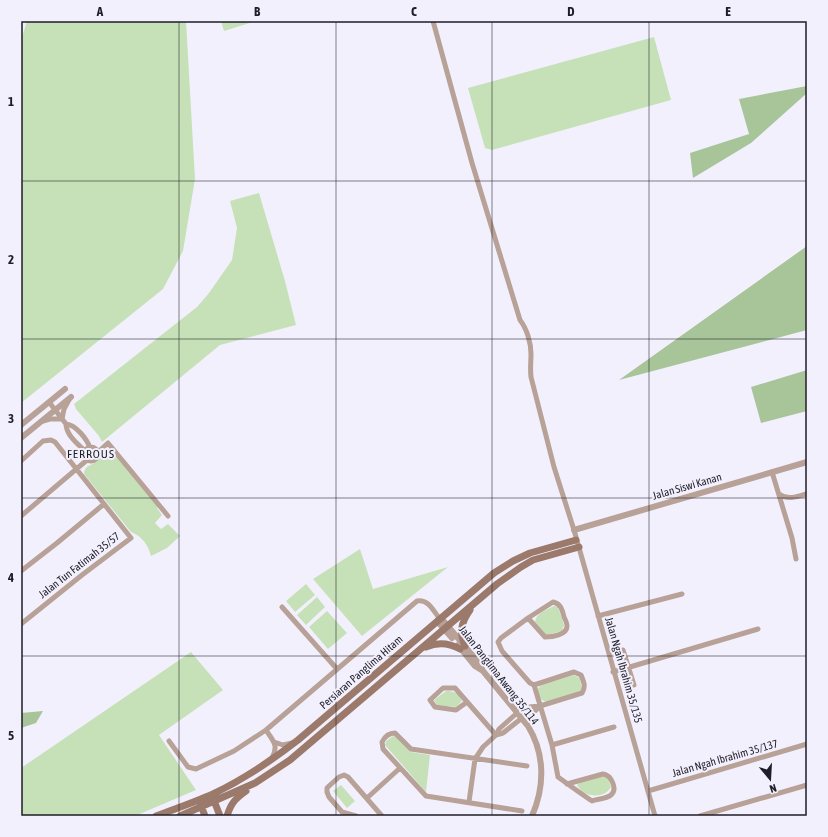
<svg xmlns="http://www.w3.org/2000/svg" width="828" height="837" viewBox="0 0 828 837" font-family="'Asap Condensed',sans-serif">
<rect width="100%" height="100%" fill="#f3f0fe"/>
<path fill="#c6e1b8" d="M27,21H186L195,179L183,251L163,289L21,403V40Z
M221,21H256L224,31Z
M654,37L671,100L492,150L485,148L468,88Z
M259,193L285,281L296,325L220,345L102,442L99,436L76,409L74,404L197,307L209,293L232,260L237,228L230,201Z
M109,450L112,451L158,507L157,508L162,515L155,523L161,529L168,524L180,536L167,548L151,556C148,545 143,537 131,532L84,474C85,464 92,466 97,461C103,456 99,454 109,450Z
M360,549L373,589L448,567L362,636L313,579Z
M306,584L315,595L295,612L286,601Z
M317,597L325,607L306,625L297,615Z
M554,606L558,607L564,625L562,631L547,635L545,634L535,622C536,613 546,610 554,606Z
M327,611L347,633L328,649L309,627Z
M191,652L223,690L159,735L196,790L135,816H21V768Z
M574,675L580,678L582,689L580,691L548,702C540,701 537,696 538,688L542,685Z
M446,691C454,691 459,693 462,701L456,707L437,705L434,700Z
M393,736L397,737L411,752L430,755L426,792L385,745L386,741Z
M602,776L608,778L611,787C604,800 583,797 577,785L579,783Z
M341,785L355,801L347,808L333,791Z"/>
<path fill="#a8c599" d="M807,86V93L751,143L693,178L690,153L749,134L739,99Z
M807,246V330L619,380Z
M807,370V411L761,423L751,387Z
M43,711L36,723L21,728V713Z"/>
<g fill="none" stroke-linecap="round" stroke-linejoin="round">
<path stroke="#b8a197" stroke-width="5" d="M433,21L472,163L520,320C527,329 531,343 531,354C531,362 530,369 531,377L554,467L574,530L655,816
M49,402L66,424C66,435 78,444 85,451
M43,421L50,419H62L64,409L70,398
M66,424C76,425 87,439 90,448
M84 454a7 7 0 1 1 14 0a7 7 0 1 1-14 0Z
M98,452L108,443L168,516
M21,461L43,441L51,440L55,442L131,538L82,575L21,624
M772,472L792,538L796,559
M779,494C788,501 797,496 807,494
M21,516L87,460
M21,571L57,543L104,504
M282,607L337,669
M598,616L682,594
M528,618L545,637C552,637 567,635 567,626C567,623 565,619 564,617C562,609 561,604 553,602L528,618L501,638L498,642L502,651L530,683L534,685L552,745L558,777C569,785 580,793 592,801C597,799 606,799 611,795C618,789 611,775 603,774L567,784
M623,650L634,685
M613,672L758,629
M467,702L456,710L435,707L430,700L443,688H455L496,735
M266,730C273,741 279,745 272,758
M497,734L499,729L517,713L529,707L540,706L582,693C586,687 584,682 581,675L574,672L534,685
M169,741L188,767L196,769L234,751L266,730L417,601C429,599 433,611 440,619
M274,742L283,745L292,743
M552,745L614,727
M648,791L807,744
M367,798L400,768
M469,802L475,759L483,747L496,735L503,733L522,718L532,714L540,706
M522,811L426,796L383,749L382,742C385,736 389,733 395,733L411,749L527,766
M356,816L342,812L329,797L327,792V788L329,786L339,777L344,775L348,777L382,816
M700,816L807,785"/>
<path stroke="#b8a197" stroke-width="6" d="M21,425L65,389
M21,438L71,397
M574,530L807,462
M441,618L479,663L483,671L528,726C545,754 545,786 532,816
M437,621L452,638
M458,645L475,666L483,671"/>
<path stroke="#9b7a6b" stroke-width="7" d="M465,646C459,632 461,623 470,610
M426,647C438,642 449,643 460,649
M213,798L220,816
M200,803L205,816
M156,816C175,809 195,802 213,794C244,779 271,761 298,740L494,573L513,561L530,553L576,540
M180,816L255,783L290,760L497,584L521,567L533,560L579,547
M227,816C231,803 235,799 246,791"/>
</g>
<path fill="none" stroke="#1f1d26" stroke-width="1" stroke-opacity="0.55" d="M179,21V816M336,21V816M492,21V816M649,21V816M21,181H807M21,339H807M21,498H807M21,656H807"/>
<g text-anchor="middle" dominant-baseline="central" stroke-width="4" stroke-linejoin="round" paint-order="stroke">
<g font-size="11" fill="#1f1d26" stroke="#f3f0fe">
<text transform="translate(687 486) rotate(-16)">Jalan Siswi Kanan</text>
<text transform="translate(79 565) rotate(-38)">Jalan Tun Fatimah 35/57</text>
<text transform="translate(624 670) rotate(74)">Jalan Ngah Ibrahim 35/135</text>
<text transform="translate(361 672) rotate(-41)">Persiaran Panglima Hitam</text>
<text transform="translate(499 675) rotate(52)">Jalan Panglima Awang 35/114</text>
<text transform="translate(725 758) rotate(-16)">Jalan Ngah Ibrahim 35/137</text>
</g>
<g font-size="12" letter-spacing="1" fill="#1f1d26" stroke="#f3f0fe">
<text x="91" y="454">FERROUS</text>
</g>
</g>
<rect width="828" height="837" fill="none" stroke="#f3f0fe" stroke-width="44"/>
<g transform="translate(770 779) rotate(162)" stroke="#f3f0fe" stroke-width="3" paint-order="stroke">
<path d="M0-3L7 15L0 10L-7 15Z" fill="#1f1d26"/>
<text y="-6" font-size="11" font-weight="bold" text-anchor="middle" fill="#1f1d26">N</text>
</g>
<rect x="22" y="22" width="784" height="793" fill="none" stroke="#1f1d26" stroke-width="1.5"/>
<g font-size="13" text-anchor="middle" font-weight="bold" fill="#1f1d26">
<text x="100" y="16">A</text>
<text x="257" y="16">B</text>
<text x="414" y="16">C</text>
<text x="571" y="16">D</text>
<text x="728" y="16">E</text>
<text x="11" y="106">1</text>
<text x="11" y="264">2</text>
<text x="11" y="423">3</text>
<text x="11" y="582">4</text>
<text x="11" y="740">5</text>
</g>
</svg>
